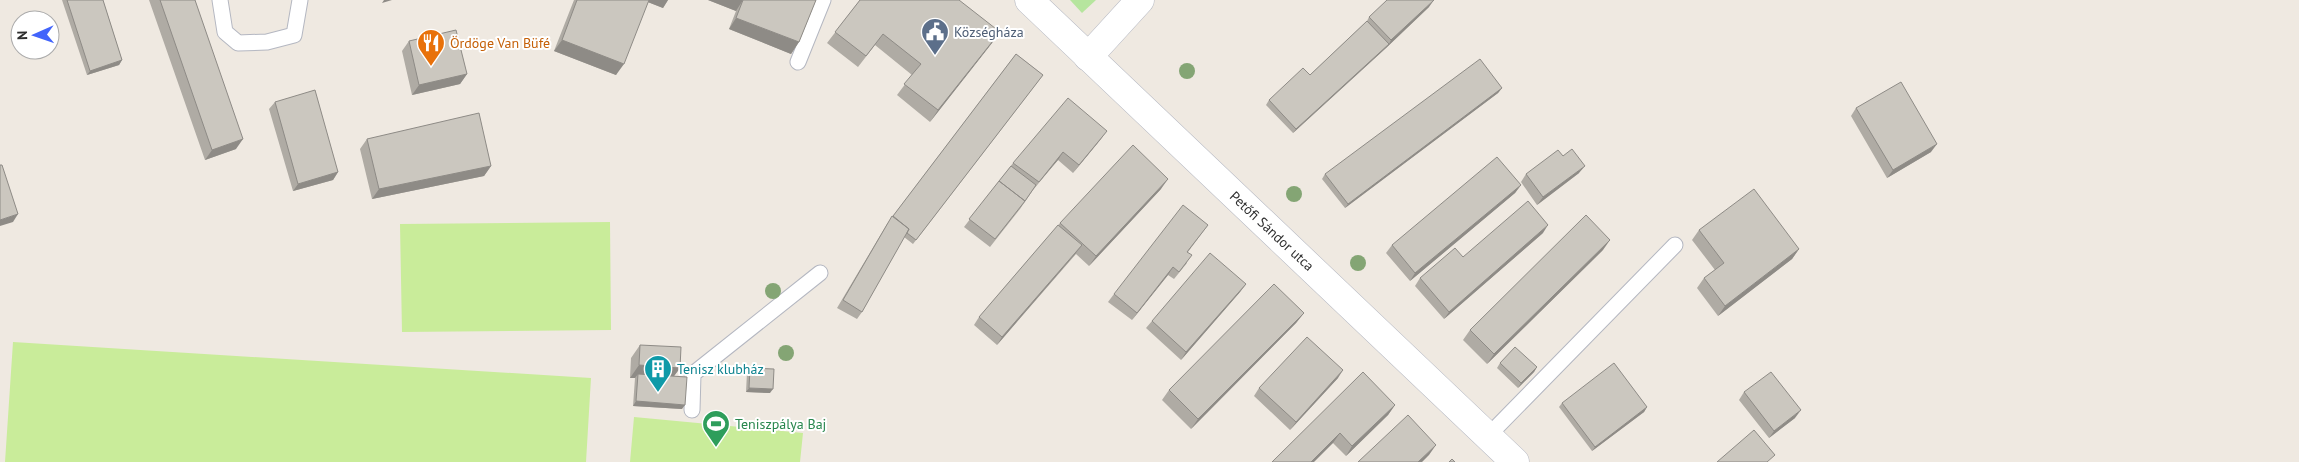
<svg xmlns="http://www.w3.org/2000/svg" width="2299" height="462" viewBox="0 0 2299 462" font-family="'PT Sans',sans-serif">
<rect width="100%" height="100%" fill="#efe9e1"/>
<path fill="#b6e59e" d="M1070,0H1096L1082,13Z"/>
<path fill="#c9ec9a" d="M610,222L611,330L402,332L400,224Z
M13,342L591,378L586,462H5Z
M634,417L803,433L800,462H630Z"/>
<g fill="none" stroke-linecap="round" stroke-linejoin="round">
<defs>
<path id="lane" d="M220,0L225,32L238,43L267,42L294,35L300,0
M798,62L823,0
M692,410L693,374L820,273
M1488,436L1675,245"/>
<path id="street" d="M1088,57L1140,0"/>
<path id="secondary" d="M1029,0L1515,462"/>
</defs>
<use href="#lane" stroke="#b4b7c1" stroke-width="17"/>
<use href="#street" stroke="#b4b7c1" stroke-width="29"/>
<use href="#secondary" stroke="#b4b7c1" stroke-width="29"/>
<use href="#lane" stroke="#fff" stroke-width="15"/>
<use href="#street" stroke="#fff" stroke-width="28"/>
<use href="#secondary" stroke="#fff" stroke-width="28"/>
</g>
<g fill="#84a574">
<circle cx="1187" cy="71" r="8"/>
<circle cx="1294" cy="194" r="8"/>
<circle cx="1358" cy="263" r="8"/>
<circle cx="773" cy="291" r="8"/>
<circle cx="786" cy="353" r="8"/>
</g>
<path fill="#afaba4" d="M62,0H103L122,60L119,65L87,75Z
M149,0H195L236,149L205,160Z
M574,0H668L663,8L648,2L616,75L554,51Z
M708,0H816L799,42L791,54L729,29L736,11Z
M860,0L992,43L930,122L897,95L912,75L875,45L858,67L827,43Z
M1429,7L1386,48L1293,133L1266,105L1269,100L1310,75L1367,21L1369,17Z
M409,41L467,74L460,84L412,95L402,51Z
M1016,54L1043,75L913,244L904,237L862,312L857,319L837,308L887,224Z
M1502,88L1498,93L1345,208L1322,179L1325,174Z
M275,102L338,172L333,180L293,191L269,109Z
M1856,108L1931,152L1887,178L1851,116Z
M367,139L491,166L484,176L372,199L360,149Z
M1101,139L1073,173L1058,160L1033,190L1020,209L990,247L964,227L1013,163Z
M1563,156L1579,173L1537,205L1521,182L1526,174Z
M1521,185L1515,193L1410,281L1386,253L1392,245Z
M1161,189L1089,266L1076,254L997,345L974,325L979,317L1060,223Z
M1208,225L1188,252L1187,263L1174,279L1168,275L1132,320L1108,302L1114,294Z
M1699,230L1799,249L1792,259L1718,316L1697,288L1704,278L1715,270L1692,240Z
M1543,233L1444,319L1415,286L1420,278L1463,257Z
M1603,250L1487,364L1463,340L1470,330Z
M1246,284L1240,292L1181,360L1146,328L1152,321Z
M1304,313L1296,323L1191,429L1162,400L1169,390Z
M640,345L680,368L674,376L682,409L633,406L635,378H630L631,358Z
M1500,363L1537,367L1534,372L1518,388L1497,368Z
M750,368L770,393L746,392L747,372Z
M1338,378L1290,430L1254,396L1259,388Z
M1744,392L1795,418L1769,438L1739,400Z
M1562,403L1647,407L1644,412L1592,451L1559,407Z
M1395,405L1388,415L1346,456L1333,443L1272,462Z"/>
<path fill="#8e8b86" d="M384,0H392L382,3Z
M646,0H668L663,8L645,1Z
M708,0H743L736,11Z
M1434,0L1429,7L1386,48L1293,133L1296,129L1389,44L1391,40Z
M736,18L799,42L791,54L729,29Z
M1000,32L992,43L930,122L938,110Z
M562,40L624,64L616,75L554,51Z
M122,60L119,65L87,75L90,71Z
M467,74L460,84L412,95L419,85Z
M1502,88L1498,93L1345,208L1348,204Z
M1107,131L1101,139L1073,173L1079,165Z
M243,139L236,149L205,160L212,150Z
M1937,144L1931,152L1887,178L1893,170Z
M1063,152L1058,160L1033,189L1039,182Z
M491,166L484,176L372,199L379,189Z
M1585,166L1579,173L1537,205L1543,197Z
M338,172L333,180L293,191L298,184Z
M1168,179L1161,189L1089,266L1096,256Z
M1521,185L1515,193L1410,281L1415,273Z
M18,214L13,222L0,226V220Z
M1548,225L1543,233L1444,319L1449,312Z
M1610,240L1603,250L1487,364L1494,354Z
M1082,245L1076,253L997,345L1002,337Z
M1799,249L1792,259L1718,316L1725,306Z
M1173,267L1168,275L1132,320L1137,313Z
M1246,284L1240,292L1181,360L1186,352Z
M1304,313L1296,323L1191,429L1198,419Z
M639,365L680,368L671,380L638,374L635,378H630Z
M1537,367L1534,372L1518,388L1521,383Z
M1343,370L1338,378L1290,430L1296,422Z
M749,388L773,389L770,393L746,392Z
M636,401L685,405L682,409L633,406Z
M1395,405L1388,415L1346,456L1352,446Z
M1647,407L1644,412L1592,451L1595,447Z
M1801,410L1795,418L1769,438L1774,431Z
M1340,433L1333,443L1314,462H1311Z
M1436,445L1429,455L1422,462H1418Z"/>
<path fill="#cbc7bf" stroke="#8e8b86" d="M67,0H103L122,60L90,71Z
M160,0H195L243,139L212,150Z
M577,0H649L624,64L562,40Z
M743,0H816L799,42L736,18Z
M860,0H959L1000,32L938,110L904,84L921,64L883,34L866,56L835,32Z
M1387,0H1434L1391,40L1369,17Z
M1367,21L1389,44L1296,129L1269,100L1303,68L1310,75Z
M456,30L467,74L419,85L409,41Z
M1016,54L1043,75L916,240L907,233L909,229L893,216Z
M1480,59L1502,88L1348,204L1325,174Z
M1901,82L1937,144L1893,170L1856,108Z
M315,90L338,172L298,184L275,102Z
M1068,98L1107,131L1079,165L1063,152L1039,182L1013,163Z
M479,113L491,166L379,189L367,139Z
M1133,145L1168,179L1096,256L1060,223Z
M1572,149L1585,166L1543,197L1526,174L1558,150L1563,156Z
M1497,157L1521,185L1415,273L1392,245Z
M0,165H2L18,214L0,220Z
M1011,166L1036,185L1025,201L999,181Z
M999,181L1025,201L995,239L969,219Z
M1754,189L1799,249L1725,306L1704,278L1724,263L1699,230Z
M1528,201L1548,225L1449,312L1420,278L1455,248L1463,257Z
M1183,205L1208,225L1187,252L1192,255L1179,272L1173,267L1137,313L1114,294Z
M1586,215L1610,240L1494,354L1470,330Z
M892,216L909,229L862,312L843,300Z
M1058,225L1082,245L1002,337L979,317Z
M1210,253L1246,284L1186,352L1152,321Z
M1274,284L1304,313L1198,419L1169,390Z
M1307,337L1343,370L1296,422L1259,388Z
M640,345L681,347L680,368L639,365Z
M1515,347L1537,367L1521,383L1500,363Z
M1614,363L1647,407L1595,447L1562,403Z
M750,368L774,369L773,389L749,388Z
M1363,372L1395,405L1352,446L1340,433L1311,462H1272Z
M1771,372L1801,410L1774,431L1744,392Z
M638,374L687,377L685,405L636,401Z
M1408,415L1436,445L1418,462H1358Z
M1754,430L1775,455L1767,462H1717Z
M1452,459L1455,462H1449Z"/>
<defs>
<symbol id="civic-pin" viewBox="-11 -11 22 30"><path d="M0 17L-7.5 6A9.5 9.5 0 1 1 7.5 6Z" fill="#5c6f8a" stroke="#fff"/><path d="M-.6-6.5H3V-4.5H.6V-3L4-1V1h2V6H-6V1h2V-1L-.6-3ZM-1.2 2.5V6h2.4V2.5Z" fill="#fff"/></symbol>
<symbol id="restaurant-pin" viewBox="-11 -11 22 30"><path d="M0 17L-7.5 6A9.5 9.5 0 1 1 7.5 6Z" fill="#e8710a" stroke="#fff"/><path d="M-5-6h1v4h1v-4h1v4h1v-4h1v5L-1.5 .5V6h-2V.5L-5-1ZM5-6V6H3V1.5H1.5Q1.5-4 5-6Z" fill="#fff"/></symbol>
<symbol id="building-pin" viewBox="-11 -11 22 30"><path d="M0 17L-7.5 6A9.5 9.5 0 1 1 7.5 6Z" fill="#0f9aa8" stroke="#fff"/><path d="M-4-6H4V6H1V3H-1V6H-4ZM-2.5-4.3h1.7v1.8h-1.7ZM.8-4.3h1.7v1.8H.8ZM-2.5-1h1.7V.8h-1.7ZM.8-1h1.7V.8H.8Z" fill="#fff"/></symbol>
<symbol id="stadium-pin" viewBox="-11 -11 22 30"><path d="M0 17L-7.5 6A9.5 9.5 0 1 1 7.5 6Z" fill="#2e9e5b" stroke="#fff"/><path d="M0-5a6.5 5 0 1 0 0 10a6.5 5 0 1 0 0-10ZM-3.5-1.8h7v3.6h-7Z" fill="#fff"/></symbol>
</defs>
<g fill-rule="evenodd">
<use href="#civic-pin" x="919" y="16" width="32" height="43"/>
<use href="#restaurant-pin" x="415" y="27" width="32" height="43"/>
<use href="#building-pin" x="642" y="353" width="32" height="43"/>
<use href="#stadium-pin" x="700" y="408" width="32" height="43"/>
</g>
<g text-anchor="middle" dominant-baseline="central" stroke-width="4" stroke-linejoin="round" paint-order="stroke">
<g font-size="14" fill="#4e5e75" stroke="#fff" text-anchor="start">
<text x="954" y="32">Községháza</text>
</g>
<g font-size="14" fill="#c56008" stroke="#fff" text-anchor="start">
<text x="450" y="43">Ördöge Van Büfé</text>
</g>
<g font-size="14" fill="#2e2e2e" stroke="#fff">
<text transform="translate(1272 231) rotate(43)">Petőfi Sándor utca</text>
</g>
<g font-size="14" fill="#0d838f" stroke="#fff" text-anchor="start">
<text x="677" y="369">Tenisz klubház</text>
</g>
<g font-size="14" fill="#27864d" stroke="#fff" text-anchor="start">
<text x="735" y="424">Teniszpálya Baj</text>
</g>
</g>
<g transform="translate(35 35) rotate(268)"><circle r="24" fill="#ffffff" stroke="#ababab"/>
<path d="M0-4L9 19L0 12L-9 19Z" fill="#4264fb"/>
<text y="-8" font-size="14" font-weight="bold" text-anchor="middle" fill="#2e2e2e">N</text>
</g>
</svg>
